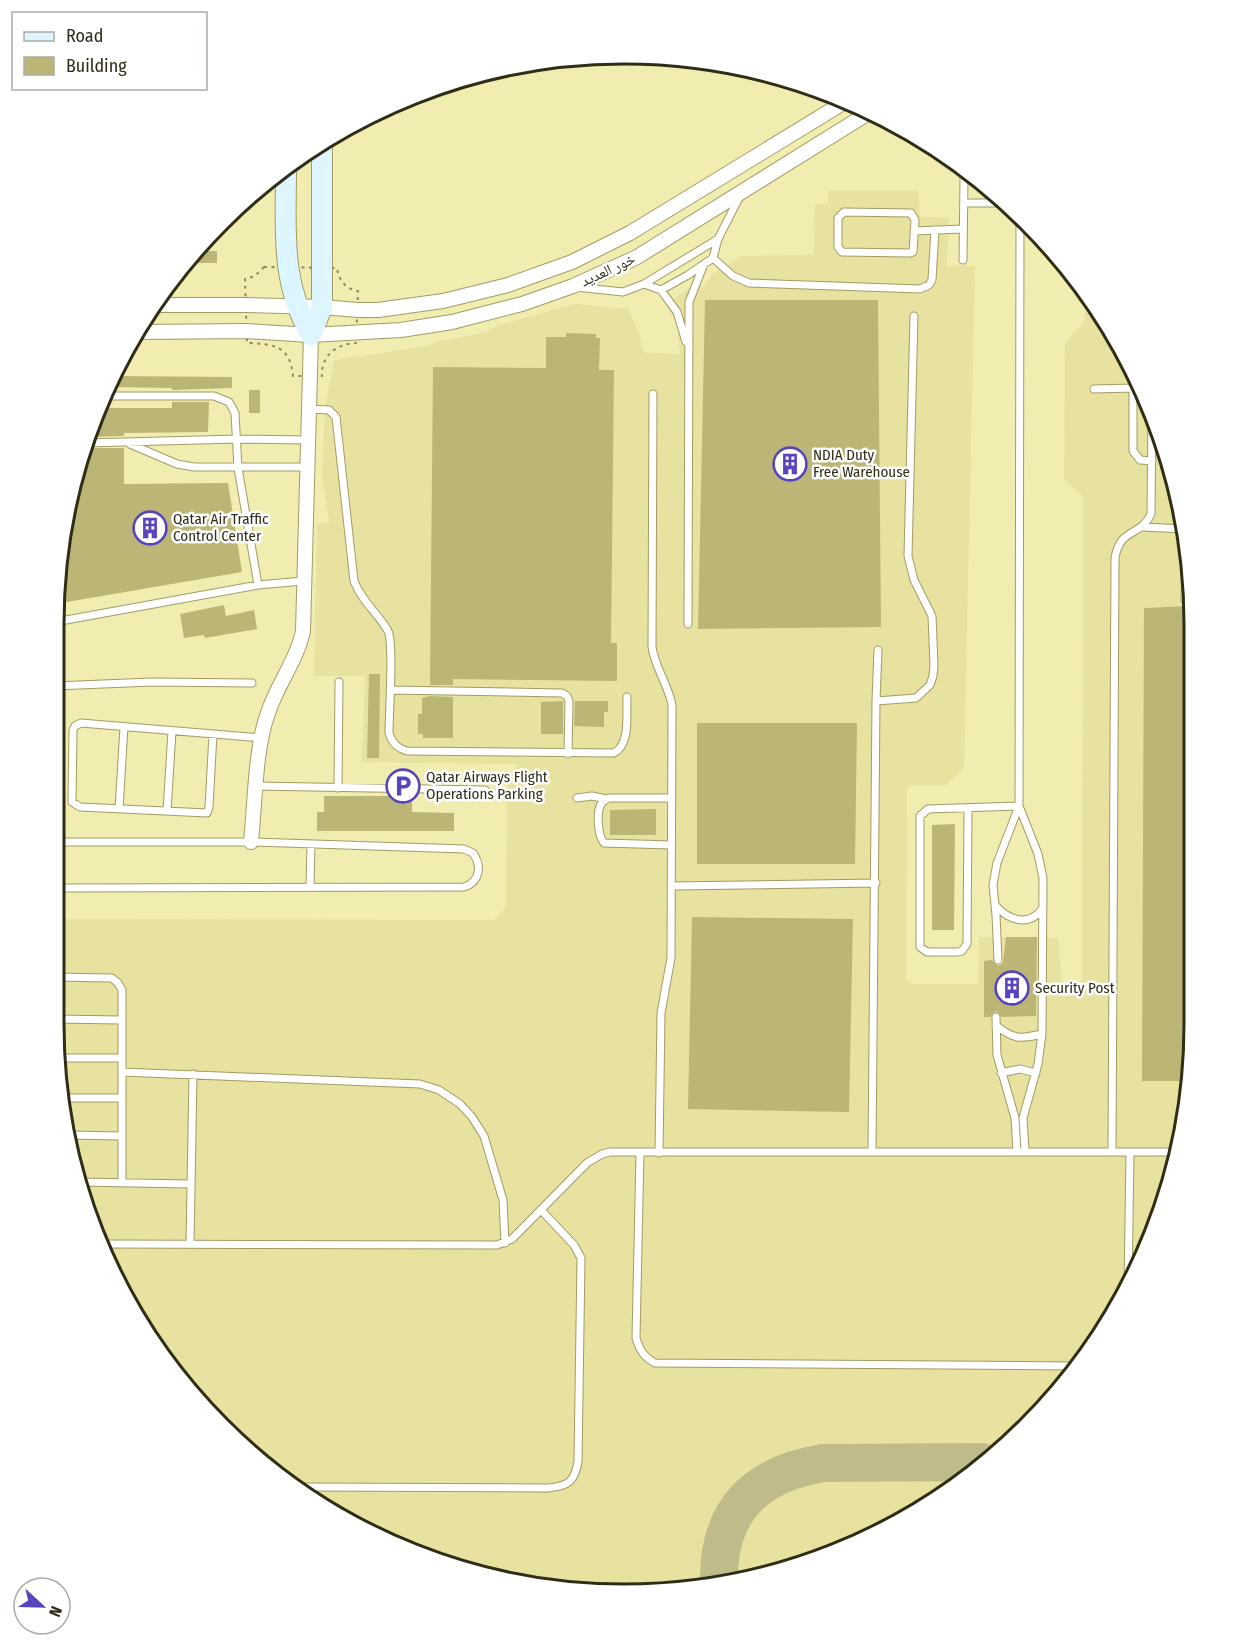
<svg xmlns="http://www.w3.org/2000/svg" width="1249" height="1648" viewBox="0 0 1249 1648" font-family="'Fira Sans Condensed','Noto Naskh Arabic',sans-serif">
<rect width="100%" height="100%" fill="#f1edb1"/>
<path fill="#e7e29f" d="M828,191H918L920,217L949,218L947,266H975L964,768L946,785H910L907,790L906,979L913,984H978L979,937L1058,938L1062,985L1079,984L1082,979L1083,497L1064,479L1065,343L1085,321V291L1099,307L1165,441L1190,550V1098L1165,1207L1118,1309L1053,1400L942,1498L808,1564L661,1593L513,1583L372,1535L221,1427L131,1309L74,1171L54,1024V919L494,920L506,907L507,778L519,764L362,762L365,676H314L317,524L329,522L322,477L325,409L334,360L428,346L438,341L484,333L499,325L575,304L628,309L640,335L642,349L647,353L680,354L677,325L666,304L694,285L703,288L713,273L742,256L814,255L815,204H828Z"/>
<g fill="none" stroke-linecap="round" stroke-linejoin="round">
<path stroke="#bfbc89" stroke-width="38" d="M719,1581C718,1510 756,1474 823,1463L982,1462"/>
</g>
<path fill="#bbb675" d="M200,251H217V263H187Z
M705,300H878L881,627L698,629Z
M566,333L596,334V338H600L599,370H614L611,643H617V681L453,679V685H430L433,367L546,368V337H566Z
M111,376L232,377V388L172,390V388L107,387Z
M249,390H260V413H249Z
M172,402H209L208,432L124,433V436L88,437L99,408H172Z
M84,448H124V484L228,483L242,572L55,604V588L74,477Z
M224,605L226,616L254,610L257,629L205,638L204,635L184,638L180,614Z
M1190,606V1081H1142L1144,608Z
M369,674H380L379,758H367Z
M429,696L453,697V738H423V734H418V714H422V698Z
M563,701V734H541V702Z
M575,701H608V712H604V727L574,726Z
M697,723H857L855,864H697Z
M324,796H412V812L454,813V831H317V812H324Z
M656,809V835H610V810Z
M955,824L954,930H932V825Z
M692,917L853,919L849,1112L688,1109Z
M1006,937H1037L1036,1016L1002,1017L996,1011L993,1013L990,1017H984V961L992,960L998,966L1003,963Z"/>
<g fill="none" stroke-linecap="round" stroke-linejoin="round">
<defs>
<path id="lane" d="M964,203H1006
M844,212L911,213L915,220L913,252L910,253L842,252L838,247V218Z
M1020,215L1019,806L1038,854L1043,878L1042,1034L1038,1064L1023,1118L1025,1151
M914,231L962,229
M713,258L733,276L749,283L920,289L929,285L932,280L935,230
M963,260L964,179L967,171
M644,284L718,239
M576,287L623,292L644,284L661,290L688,275L713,258L718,239L740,196
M661,290L677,312L686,342
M1133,376V451L1140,460L1152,461
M1094,389L1133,388
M653,394L652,647C655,668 668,684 672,705L671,958L661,1013L659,1153
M104,396H214L229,402L235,413L238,468L258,585
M308,409L329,410L336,417L354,581C362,602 378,613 388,631C394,643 389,714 389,733C392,743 397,748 407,751L614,753C631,744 626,714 627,697
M86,443L237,439L308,440
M130,444L177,464L194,467H307
M1143,527L1185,529
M1185,600L1187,537
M55,622L258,585L303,581
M688,624L689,302L704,264
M55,686L151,682L252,683
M390,690L562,693L567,696L569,701L568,754
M876,701L878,650
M213,734L209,807L207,813L80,807L72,802L73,730L75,726L81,723L262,738
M256,786L485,790
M338,788L339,682
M577,798L592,796L606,799
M671,798H609C606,800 603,800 601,804C596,813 598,836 604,843L671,845
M119,809L124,727
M968,809L967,944L962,951L958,952H927L920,947V816L928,809L1019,806
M167,811L172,731
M671,886L876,883
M310,887L311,844
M54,888L464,887C480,882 482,866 473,853L464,849L251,842H55
M995,905C1008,920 1029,928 1043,908
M998,960L996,915L993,885L997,863L1019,806
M54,977L112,978L118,983L122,990V1183
M996,1017L997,1055L1015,1118L1017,1152
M54,1019L122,1020
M996,1025C1013,1040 1021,1039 1042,1034
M59,1058H122
M122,1072L420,1084L439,1090L460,1104L472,1117L484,1136L503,1200L505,1243
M1001,1073L1020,1069L1036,1073
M64,1098H122
M1185,1122V1095
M69,1135L121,1136
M872,1152L876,701L916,698L930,685L933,676L934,665L932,616L914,580L908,556L914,316
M1112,1152L1115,558C1120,527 1141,537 1151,514L1152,415
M640,1153L636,1338C640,1351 644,1357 655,1363L1077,1366
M78,1182L190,1184
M104,1244L497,1245L512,1239L587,1163L602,1154L610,1152H1177
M190,1244L193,1074
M1128,1288L1130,1152
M305,1487L548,1488C568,1486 575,1482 578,1461L581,1258L574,1245L542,1211"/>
<path id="street" d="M155,305H246L322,307L358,310H378L443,301L508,285L572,262L630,233L848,100
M138,332L246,331L311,335L401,330L452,322L522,304L573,286L637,257L870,112
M251,842C255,804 255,748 268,713C277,685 297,660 303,631L311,335"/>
<path id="secondary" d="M286,170C286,229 280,281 311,335
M311,335L322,307V142"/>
</defs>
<use href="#lane" stroke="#a19c64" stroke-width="9"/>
<use href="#street" stroke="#a19c64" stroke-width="16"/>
<use href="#secondary" stroke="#a19c64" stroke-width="22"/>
<path stroke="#8d8a61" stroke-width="2" stroke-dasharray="3 4.5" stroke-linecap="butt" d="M264,267L337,268C339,280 345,289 358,291L356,343C336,344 321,356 322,376H293C290,345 273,344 247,343L245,279L255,276Z"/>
<use href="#lane" stroke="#fff" stroke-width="7"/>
<use href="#street" stroke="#fff" stroke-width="14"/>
<use href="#secondary" stroke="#ddf5fe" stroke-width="20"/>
</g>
<defs>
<symbol id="building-ring" viewBox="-11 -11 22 22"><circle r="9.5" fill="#fff" stroke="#5745bd" stroke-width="1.5"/><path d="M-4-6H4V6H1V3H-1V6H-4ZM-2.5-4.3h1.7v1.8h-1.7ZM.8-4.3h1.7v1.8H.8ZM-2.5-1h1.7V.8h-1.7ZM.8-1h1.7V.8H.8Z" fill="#5745bd"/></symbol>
<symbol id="parking-ring" viewBox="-11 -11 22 22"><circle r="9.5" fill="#fff" stroke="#5745bd" stroke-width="1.5"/><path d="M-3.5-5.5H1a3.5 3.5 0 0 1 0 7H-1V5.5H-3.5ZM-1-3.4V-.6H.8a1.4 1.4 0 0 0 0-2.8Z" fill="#5745bd"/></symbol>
</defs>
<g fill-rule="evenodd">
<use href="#building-ring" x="771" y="445" width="38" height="38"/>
<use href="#building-ring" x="131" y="509" width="38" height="38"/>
<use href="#parking-ring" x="384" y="767" width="38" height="38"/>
<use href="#building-ring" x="993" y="969" width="38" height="38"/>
</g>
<g text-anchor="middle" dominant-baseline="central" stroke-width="5" stroke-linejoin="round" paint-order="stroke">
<g font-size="15" fill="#2f2d16" stroke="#fff">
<text transform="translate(608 270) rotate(-25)">خور العديد</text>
</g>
<g font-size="15" fill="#2f2d16" stroke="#fff" text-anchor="start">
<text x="813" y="455">NDIA Duty<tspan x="813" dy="17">Free Warehouse</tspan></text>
<text x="173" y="519">Qatar Air Traffic<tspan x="173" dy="17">Control Center</tspan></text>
<text x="426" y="777">Qatar Airways Flight<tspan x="426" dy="17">Operations Parking</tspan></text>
<text x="1035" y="988">Security Post</text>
</g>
</g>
<path d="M0 0H1249V1648H0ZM624 64H624A560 560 0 0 1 1184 624V1024A560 560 0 0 1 624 1584H624A560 560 0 0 1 64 1024V624A560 560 0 0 1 624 64Z" fill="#fff" fill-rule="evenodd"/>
<path fill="none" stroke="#2f2d16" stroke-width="3" d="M624 64H624A560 560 0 0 1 1184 624V1024A560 560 0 0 1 624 1584H624A560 560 0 0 1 64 1024V624A560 560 0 0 1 624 64Z"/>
<rect x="12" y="12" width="195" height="78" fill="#ffffff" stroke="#acaba2" stroke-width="1.5"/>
<rect x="24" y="32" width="30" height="9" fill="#ddf5fe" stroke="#acaba2" stroke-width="1.5"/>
<text x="66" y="42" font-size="18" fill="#2f2d16">Road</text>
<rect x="24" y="57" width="30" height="18" fill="#bbb675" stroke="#acaba2" stroke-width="1.5"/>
<text x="66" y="72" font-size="18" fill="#2f2d16">Building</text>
<g transform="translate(42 1606) rotate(112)"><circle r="28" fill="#ffffff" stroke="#acaba2" stroke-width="1.5"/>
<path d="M0-4.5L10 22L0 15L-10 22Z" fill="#5745bd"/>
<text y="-9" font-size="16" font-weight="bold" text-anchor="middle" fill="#2f2d16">N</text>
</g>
</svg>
